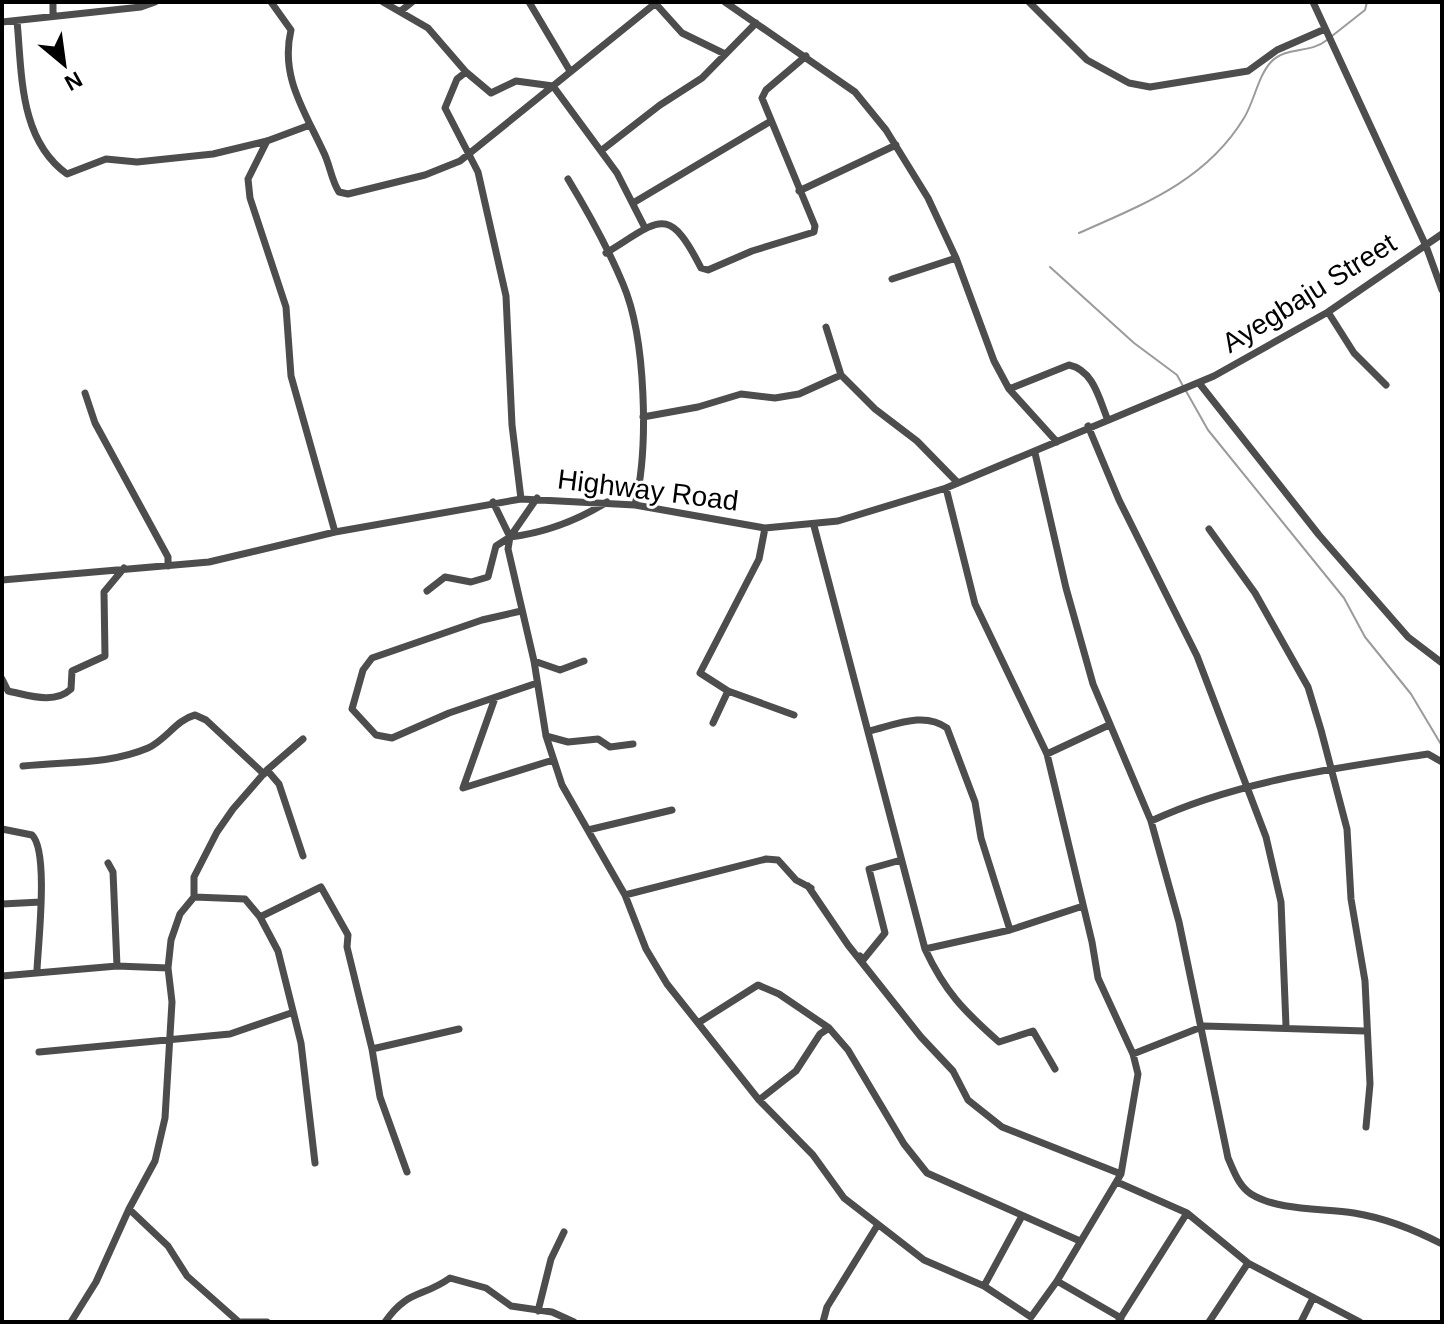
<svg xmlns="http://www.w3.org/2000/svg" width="1444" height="1324" viewBox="0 0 1444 1324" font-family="Helvetica,sans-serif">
<rect width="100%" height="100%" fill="#fff"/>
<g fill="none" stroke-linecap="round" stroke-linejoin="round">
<path stroke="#9b9b9b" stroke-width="2" d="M1332,36L1365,10L1367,2
M1079,233C1142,205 1206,181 1244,118C1254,102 1258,76 1271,62C1286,46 1310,54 1327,40
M1050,267L1134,343L1177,375L1183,386
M1186,391L1208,430L1344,598L1365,637L1411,694L1442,746"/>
<path stroke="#4d4d4d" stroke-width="7" d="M53,2V14
M271,2L291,30C280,76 304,110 323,151C330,164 331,180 339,192L348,194L425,175L460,161L657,2
M383,2L428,28L466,72
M529,2L570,71
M725,2L855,92L886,130L928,198L956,258L994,361L1009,389L1057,442
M1029,2L1087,60L1129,83L1150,87L1248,71L1277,50L1325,29
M1313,2L1426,246L1442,290
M655,3L682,33L723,53
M402,10L412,2
M17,21C22,73 19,140 67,174L106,159L137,162L213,154L267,141L310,125
M2,22L141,7L155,2
M267,141L248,179L250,198L286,307L291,376L335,532
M602,150L660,105L702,78L756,23
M568,179C588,212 608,248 623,284C646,338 649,448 635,505
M799,191L896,145
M633,203L771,121
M606,253C660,220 668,203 701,268L708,270L752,251L814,232L815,226L762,98L766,90L806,56
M892,279L956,258
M1328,312L1354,353L1386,385
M826,327L841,375L875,409L917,441L958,483
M1199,383L1319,535L1408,637L1442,663
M1009,389L1069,365C1093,370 1099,398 1107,418
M85,393L95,423L168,557V566
M643,417L698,407L741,394L775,398L799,394L841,375
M1088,426L1119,500L1197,656L1266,837L1281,902L1286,1026
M1035,453L1066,588L1093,684L1151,821L1179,922L1228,1158C1234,1171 1238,1185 1251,1194C1278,1211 1324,1208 1354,1213C1385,1218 1415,1230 1442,1244
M521,499L512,425L506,296L478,172L445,108L457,79L466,72L491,93L516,81L553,86L617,173L645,228
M493,502L510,537L508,549L534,661L546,736L562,785L625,895L646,949L667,984L759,1100L813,1155L844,1198L924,1260L984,1286L1031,1317L1057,1281L1121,1174L1138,1074L1133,1054L1098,978L1092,942L1047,754L975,604L946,488
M814,526L925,949C945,992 964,1011 999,1042L1033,1031L1055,1069
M765,528L759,559L700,673L728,691L794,715
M1209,529L1255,593L1308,687L1321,730L1347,829L1351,899L1365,981L1370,1084L1366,1127
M510,537C543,533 578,520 607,502
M2,580L209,562L335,532L521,499L635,505L765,528L838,521L946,488L1214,376L1328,312L1442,234
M427,591L445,577L471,582L488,577L496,546L510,537L537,498
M521,611L482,620L372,658L363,670L352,709L376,735L392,738L449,713L537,683
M534,661L560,670L584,661
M2,679L8,691C28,695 54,705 71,689L72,671L105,656L104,592L124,568
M495,698L463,788L553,760
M713,723L728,691
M869,731C895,725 924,711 947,728L975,802L981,838L1010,930
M546,736L568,742L598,739L610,747L633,744
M1047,754L1109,725
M23,766C66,761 108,765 148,748C166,740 176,720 195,715L206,720L264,774
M267,770L279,784L303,856
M1151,821C1237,781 1335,768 1428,754L1442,762
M2,829L32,835C49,851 38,945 37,970
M588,830L672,810
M108,863L113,872L117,966
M808,886L848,945L921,1037L953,1071L968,1100L1002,1127L1121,1174
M625,895L766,859L778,860L796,880L811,888
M194,897L245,899L260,917L321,887L348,935L347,947L372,1049L459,1029
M2,904L41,902
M260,917L278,951L301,1043L315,1163
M925,949L1010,930L1083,906
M860,956L863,960L885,933L869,869L901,860
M2,976L117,966L168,968
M698,1023L758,985L779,994L829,1028L848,1050L904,1144L927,1173L1080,1241
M372,1049L380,1097L407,1172
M39,1052L230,1034L291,1013
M1133,1054L1204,1026L1365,1031
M759,1100L796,1071L820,1034L829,1028
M1117,1182L1187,1213L1248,1263L1360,1322
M129,1209L168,1246L187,1276L239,1322
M1057,1281L1121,1318
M984,1286L1022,1216
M538,1311L551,1259L564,1232
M71,1322L96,1282L129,1209L155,1161L165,1118L172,1002L168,968L171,940L180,914L194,897V877L217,832L233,809L267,770L303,739
M242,1322H267
M385,1322C408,1289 422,1298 450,1278L486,1288L511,1306L552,1312L574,1322
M823,1322L827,1307L877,1226
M1118,1322L1187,1213
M1209,1322L1248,1263
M1301,1322L1313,1298"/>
</g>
<g text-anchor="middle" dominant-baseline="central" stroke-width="6" stroke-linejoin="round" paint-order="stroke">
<g font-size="28" fill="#000" stroke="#fff">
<text transform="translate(1309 293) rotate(-32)">Ayegbaju Street</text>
<text transform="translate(648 490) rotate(7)">Highway Road</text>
</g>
</g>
<rect width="1444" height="1324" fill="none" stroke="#000000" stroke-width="8"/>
<g transform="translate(64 64) rotate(151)" stroke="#ffffff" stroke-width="6" paint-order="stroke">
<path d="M0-6L14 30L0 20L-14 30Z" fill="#000000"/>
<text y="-12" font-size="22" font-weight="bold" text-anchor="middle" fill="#000000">N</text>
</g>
</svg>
